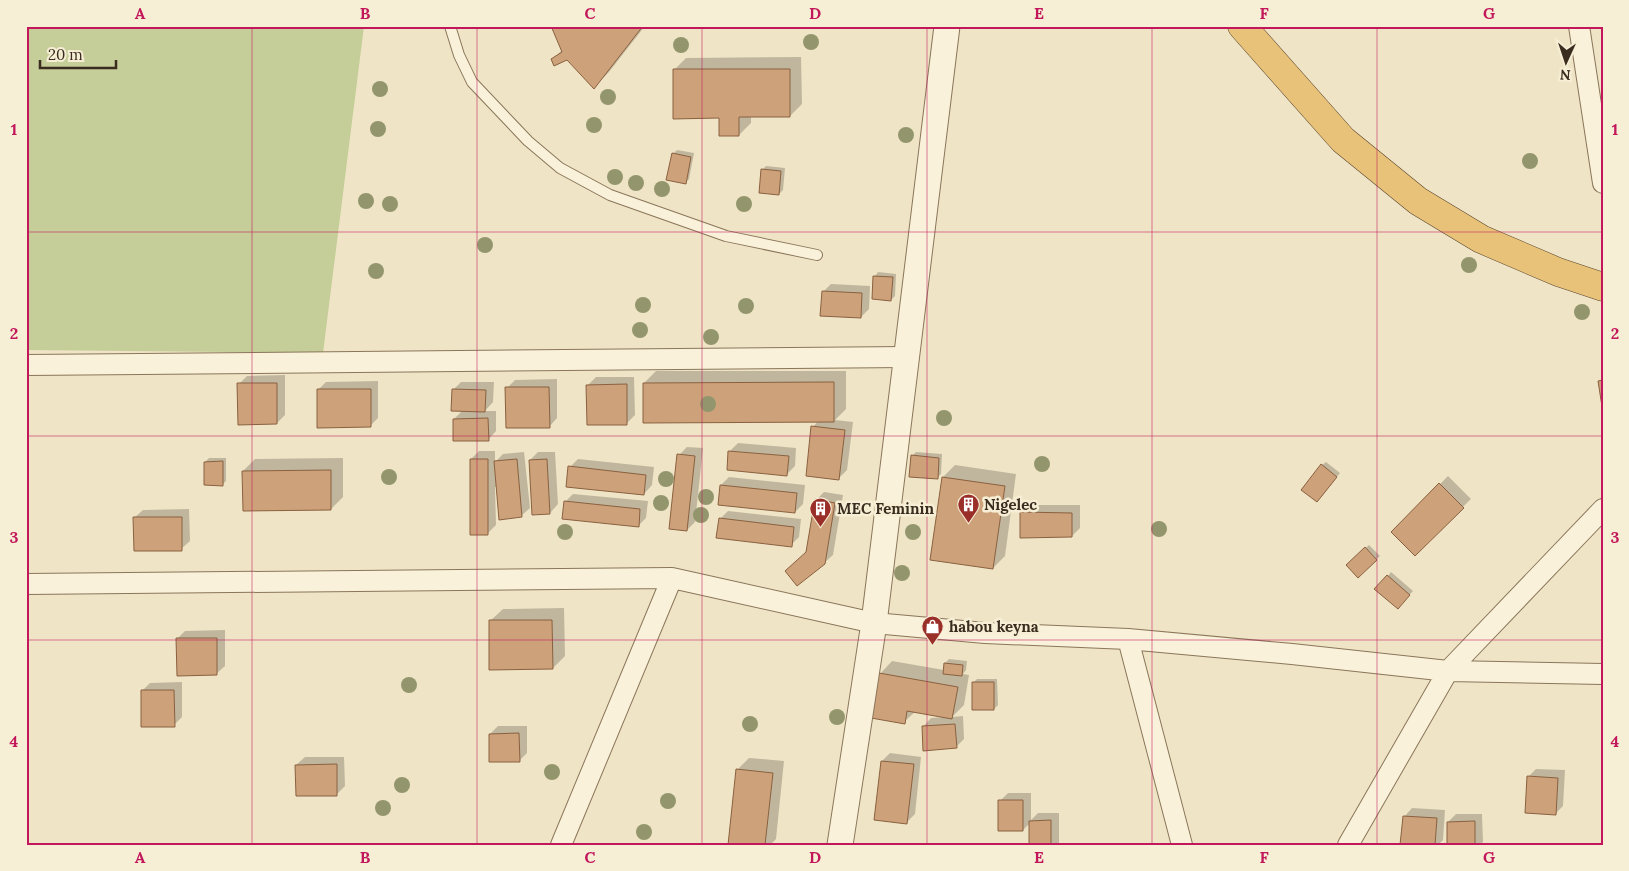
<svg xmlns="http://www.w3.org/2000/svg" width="1629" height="871" viewBox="0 0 1629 871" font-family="Lora,serif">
<rect width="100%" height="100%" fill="#efe4c5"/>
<path fill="#c5cd98" d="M26,26H364L323,353L26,350Z"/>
<path fill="#0003" d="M553,26H645L609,72L594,87L567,58L552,60L563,49Z
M801,57L802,104L790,116H751V123L739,135L674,70L686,58Z
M677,150L694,153L689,179L685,183L673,154Z
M766,166L785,168L783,190L779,194L762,170Z
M878,272L896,274L895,296L891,300L875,276Z
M831,284L870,286L869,309L861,317L823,292Z
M656,371H846V409L835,420L853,422L847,470L839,478L813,427L818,421L644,383Z
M285,375V415L277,423L239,384L247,376Z
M596,377H634L635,415L627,423L588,385Z
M557,379V418L549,427L507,388L515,380Z
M378,381V418L370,426L318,390L326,382Z
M461,382H494L493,402L485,411H496V431L488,440L454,419L463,410L453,390Z
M738,443L796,448L795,466L787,474L730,451Z
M687,447L703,448L695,522L687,530L679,455Z
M479,451H495V462L503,454L524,452L530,508L521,516L497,487H495L496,525L488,533L471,459Z
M538,452H555L558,504L550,513L530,460Z
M916,452L942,454L941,474L937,478L912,456Z
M209,458H226V481L223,484L205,462Z
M343,458V497L331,509L243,471L255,459Z
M578,459L654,467L652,485L644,494L570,467Z
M1326,462L1340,473L1321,497L1322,465Z
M955,465L1016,474L1005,556L993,568L943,477Z
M1448,476L1471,499L1415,554L1393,532Z
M729,477L805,485L803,504L795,512L721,485Z
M824,492L843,495L833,555L824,563L808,552L816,500Z
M573,494L648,501L646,518L638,526L565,502Z
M1030,505H1080V528L1072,536L1021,513Z
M189,509L190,541L181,549L134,518L143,510Z
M728,511L801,519L799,537L791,545L720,519Z
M1369,545L1380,556L1358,576L1347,565Z
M1391,572L1413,591L1401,604L1388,576Z
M564,608L565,656L553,668L490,621L503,609Z
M225,630V666L216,674L177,639L185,631Z
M949,659L967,661L966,670L963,674L969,675L964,705L952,717L963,716L964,739L956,747L923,727L931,718L946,717L916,711L904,722L880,674L892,661L944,670L945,663Z
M977,679H997L998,705L994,709L973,683Z
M182,682V717L174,725L142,691L150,683Z
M498,726H527V753L519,761L490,734Z
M890,753L921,757L915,814L907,822L882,761Z
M305,757H344L345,786L336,795L296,765Z
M749,758L784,761L776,839L770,845H729L737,770Z
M1536,769L1565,770L1563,806L1555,814L1528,777Z
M1008,793H1031V820L1038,813H1059V845H1030V823L1023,830L1000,801Z
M1412,808L1445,810L1443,840L1438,845H1402L1404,817Z
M1456,814H1482L1483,842L1480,845H1448V822Z"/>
<path fill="#cda17a" stroke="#8a6140" d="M551,26H643L594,89L567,60L554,66L551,59L562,52Z
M673,69H790V117H739V136H719V118L673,119Z
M672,153L691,157L686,184L666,180Z
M761,169L781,171L779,195L759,193Z
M873,276L893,277L891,301L872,299Z
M822,291L862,293L861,318L820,316Z
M1603,380V413L1598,381Z
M834,382V422L643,423V383Z
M237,383H277V424L238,425Z
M627,384V425H587L586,385Z
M505,387H549L550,428H506Z
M317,389H371V427L317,428Z
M452,389L486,390L485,412L451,411Z
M488,418L489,441H453V419Z
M811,426L845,430L839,480L806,476Z
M728,451L789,456L787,476L727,470Z
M677,454L695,456L687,531L669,529Z
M911,455L939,458L938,479L909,477Z
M470,459H488V535H470Z
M517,459L522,517L499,520L494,461Z
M547,459L550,514L532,515L529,460Z
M223,461V486L204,485V462Z
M1321,464L1337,477L1317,502L1301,490Z
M568,466L646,475L644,495L566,487Z
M331,470V510L243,511L242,471Z
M942,477L1005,486L993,569L930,560Z
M1439,483L1464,508L1415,556L1391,532Z
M720,485L797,493L795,513L718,505Z
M815,499L835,503L825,564L797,586L785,571L806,552Z
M564,501L640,509L639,527L562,519Z
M1020,512L1072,513V537L1020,538Z
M133,517H182V551H134Z
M719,518L794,527L792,547L716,538Z
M1365,547L1377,560L1358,578L1346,565Z
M1387,575L1410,595L1398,609L1374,589Z
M489,620H552L553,669L489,670Z
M176,638H217V675L177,676Z
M944,663L963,665L962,676L943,674Z
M879,673L958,687L952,719L907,711L905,724L871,718Z
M972,682H994V710H972Z
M141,690H174L175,727H141Z
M955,724L957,748L923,751L922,726Z
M519,733L520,762H489V734Z
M881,761L914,764L907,824L874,820Z
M337,764V796H296L295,765Z
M736,769L773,773L765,845H728Z
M1527,776L1558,778L1556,815L1525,813Z
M998,800H1023V831H998Z
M1403,816L1437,818L1435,845H1400Z
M1051,820V845H1029V821Z
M1475,821V845H1447V822Z"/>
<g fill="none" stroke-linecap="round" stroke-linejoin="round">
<defs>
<path id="service" d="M450,26L459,55L472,82L528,141L560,168L610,195L726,236L817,255"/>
<path id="minor" d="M1579,26L1603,183
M26,365L906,357
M26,584L672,578L874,623L985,633L1128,639L1292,654L1448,671L1603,674
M1128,639L1182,845
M561,845L672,578
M1348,845L1448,671L1603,509"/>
<path id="tertiary" d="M840,845L874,623L947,26"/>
<path id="trunk" d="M1242,26L1343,140L1418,201L1481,239L1558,272L1603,287"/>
</defs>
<use href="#service" stroke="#8a765b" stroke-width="12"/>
<use href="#minor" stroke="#8a765b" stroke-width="22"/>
<use href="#tertiary" stroke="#8a765b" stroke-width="27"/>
<use href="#trunk" stroke="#58442f" stroke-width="29"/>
<use href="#service" stroke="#f9f1d9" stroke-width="10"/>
<use href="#minor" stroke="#f9f1d9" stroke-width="20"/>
<use href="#tertiary" stroke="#f9f1d9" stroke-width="25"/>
<use href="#trunk" stroke="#e8c279" stroke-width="28"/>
</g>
<g fill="#93966d">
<circle cx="811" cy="42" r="8"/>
<circle cx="681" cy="45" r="8"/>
<circle cx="380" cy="89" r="8"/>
<circle cx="608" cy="97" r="8"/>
<circle cx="594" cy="125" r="8"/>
<circle cx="378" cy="129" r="8"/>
<circle cx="906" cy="135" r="8"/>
<circle cx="1530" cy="161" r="8"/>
<circle cx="615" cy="177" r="8"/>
<circle cx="636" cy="183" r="8"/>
<circle cx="662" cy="189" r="8"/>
<circle cx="366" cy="201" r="8"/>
<circle cx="390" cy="204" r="8"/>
<circle cx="744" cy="204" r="8"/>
<circle cx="485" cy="245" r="8"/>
<circle cx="1469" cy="265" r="8"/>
<circle cx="376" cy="271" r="8"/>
<circle cx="643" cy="305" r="8"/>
<circle cx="746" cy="306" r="8"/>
<circle cx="1582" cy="312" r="8"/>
<circle cx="640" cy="330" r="8"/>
<circle cx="711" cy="337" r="8"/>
<circle cx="708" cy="404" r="8"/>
<circle cx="944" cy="418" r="8"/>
<circle cx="1042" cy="464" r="8"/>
<circle cx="389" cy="477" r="8"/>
<circle cx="666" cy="479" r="8"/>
<circle cx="706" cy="497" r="8"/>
<circle cx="661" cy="503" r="8"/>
<circle cx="701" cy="515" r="8"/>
<circle cx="1159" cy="529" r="8"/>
<circle cx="565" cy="532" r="8"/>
<circle cx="913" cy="532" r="8"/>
<circle cx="902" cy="573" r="8"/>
<circle cx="409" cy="685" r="8"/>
<circle cx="837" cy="717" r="8"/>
<circle cx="750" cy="724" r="8"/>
<circle cx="552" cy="772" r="8"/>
<circle cx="402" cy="785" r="8"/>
<circle cx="668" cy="801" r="8"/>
<circle cx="383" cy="808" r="8"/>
<circle cx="644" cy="832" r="8"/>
</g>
<path fill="none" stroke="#c2185b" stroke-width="1" stroke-opacity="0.55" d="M252,26V845M477,26V845M702,26V845M927,26V845M1152,26V845M1377,26V845M26,232H1603M26,436H1603M26,640H1603"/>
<defs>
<symbol id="building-pin" viewBox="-11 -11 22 30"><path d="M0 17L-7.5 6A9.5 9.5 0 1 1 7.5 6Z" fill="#9a2f2a" stroke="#f6eed5"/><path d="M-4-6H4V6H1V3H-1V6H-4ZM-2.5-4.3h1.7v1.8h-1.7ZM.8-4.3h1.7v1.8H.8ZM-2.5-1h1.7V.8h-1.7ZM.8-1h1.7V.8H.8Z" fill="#fff"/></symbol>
<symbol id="shop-pin" viewBox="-11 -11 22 30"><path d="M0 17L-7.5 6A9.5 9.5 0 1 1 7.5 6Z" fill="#9a2f2a" stroke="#f6eed5"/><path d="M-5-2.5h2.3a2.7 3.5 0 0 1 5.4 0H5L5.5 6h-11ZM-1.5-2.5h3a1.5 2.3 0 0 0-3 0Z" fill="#fff"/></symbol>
</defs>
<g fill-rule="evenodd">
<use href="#building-pin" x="956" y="492" width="25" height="34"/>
<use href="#building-pin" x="808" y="496" width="25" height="34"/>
<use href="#shop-pin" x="920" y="614" width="25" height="34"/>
</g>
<g text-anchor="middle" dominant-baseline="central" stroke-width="5" stroke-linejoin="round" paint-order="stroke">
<g font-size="15" font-weight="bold" fill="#3a2d1f" stroke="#f6eed5" text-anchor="start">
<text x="984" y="504">Nigelec</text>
<text x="837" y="508">MEC Feminin</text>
<text x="949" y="626">habou keyna</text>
</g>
</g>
<rect width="1629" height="871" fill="none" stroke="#f6eed5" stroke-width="55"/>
<g transform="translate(1566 62) rotate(183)" stroke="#f6eed5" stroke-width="4" paint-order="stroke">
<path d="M0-4L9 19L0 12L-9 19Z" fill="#3a2d1f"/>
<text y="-8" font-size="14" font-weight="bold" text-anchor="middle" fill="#3a2d1f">N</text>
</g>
<path d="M40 60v8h76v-8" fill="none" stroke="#3a2d1f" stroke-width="2.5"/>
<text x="48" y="60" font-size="15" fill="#3a2d1f" stroke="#f6eed5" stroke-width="4" paint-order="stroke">20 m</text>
<rect x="28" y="28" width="1574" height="816" fill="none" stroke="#c2185b" stroke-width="2"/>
<g font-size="16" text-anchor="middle" font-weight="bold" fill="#c2185b">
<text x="140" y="19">A</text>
<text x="365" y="19">B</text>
<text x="590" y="19">C</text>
<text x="815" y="19">D</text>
<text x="1039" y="19">E</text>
<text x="1264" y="19">F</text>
<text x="1489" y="19">G</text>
<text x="14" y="135">1</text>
<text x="1615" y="135">1</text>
<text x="14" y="339">2</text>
<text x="1615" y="339">2</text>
<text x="14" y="543">3</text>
<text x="1615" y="543">3</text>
<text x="14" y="747">4</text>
<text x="1615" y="747">4</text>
<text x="140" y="863">A</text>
<text x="365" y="863">B</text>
<text x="590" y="863">C</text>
<text x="815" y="863">D</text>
<text x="1039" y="863">E</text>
<text x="1264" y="863">F</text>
<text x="1489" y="863">G</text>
</g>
</svg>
